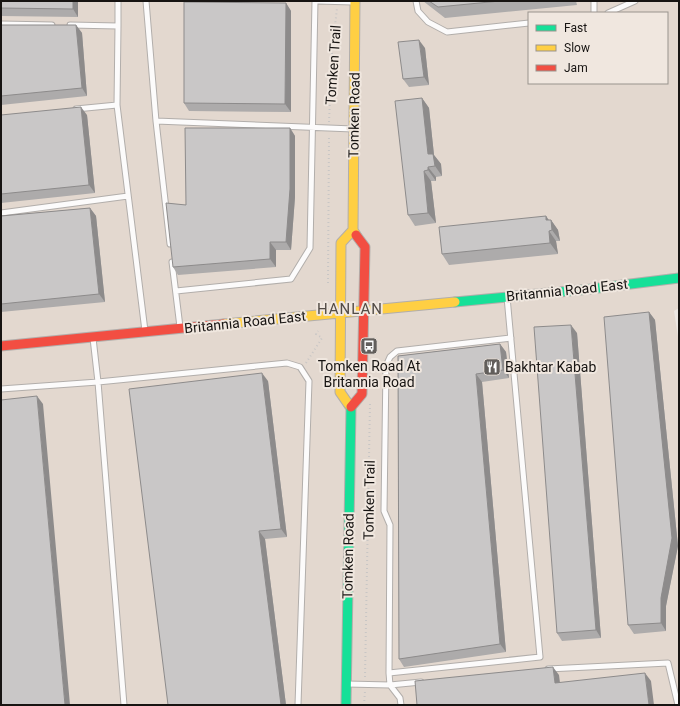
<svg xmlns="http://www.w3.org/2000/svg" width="680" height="706" viewBox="0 0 680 706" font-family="Roboto,sans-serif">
<rect width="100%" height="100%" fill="#ece7e3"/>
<path fill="#e3d8cf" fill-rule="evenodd" d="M1,1H679V308L674,311L679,343V705H1ZM529,13H667V83H529Z"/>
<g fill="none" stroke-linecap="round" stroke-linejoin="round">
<defs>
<path id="lane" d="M146,1L156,121L170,244
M318,1L353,2
M416,1L418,11L428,22L447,32L529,23
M594,13V1
M608,13L635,1
M1,24L52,25
M70,25L118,26V1
M118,26L117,105L145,331
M76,109L117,105
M156,121L353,129
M1,213L128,196
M172,262L180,327
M176,291L291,279L310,248L315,1
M93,338L98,382L287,363L300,367L309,381L298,705
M1,389L98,382L124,705
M548,669L668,663L678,705
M389,673L540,657L507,297
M347,684L390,685L421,682
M401,705L400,698L390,685L389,673L390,525L384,511L386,366L390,357L397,351L511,338"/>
<path id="fast" d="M455,302L590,289L679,278
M346,705L351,407L349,405"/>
<path id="slow" d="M355,1L353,230L356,235
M224,324L455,302
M349,405L340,392L341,243L353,230"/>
<path id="jam" d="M1,346L224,324
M351,407L362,394L365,247L356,235"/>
</defs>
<use href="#lane" stroke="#b2aeab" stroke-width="7"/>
<use href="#fast" stroke="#b2aeab" stroke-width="11"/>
<use href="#slow" stroke="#b2aeab" stroke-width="11"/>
<use href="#jam" stroke="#b2aeab" stroke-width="11"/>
<path stroke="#c8c6c5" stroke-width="2" stroke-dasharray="1 3" stroke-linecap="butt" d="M329,122L332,53L337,8
M328,283L329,136
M306,363L322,338L316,334L318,331
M365,677L370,403
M364,705L365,691"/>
<use href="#lane" stroke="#fcfbfb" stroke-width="5"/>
<use href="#fast" stroke="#16e098" stroke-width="9"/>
<use href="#slow" stroke="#ffcf43" stroke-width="9"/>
<use href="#jam" stroke="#f24e42" stroke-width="9"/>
</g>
<path fill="#adabab" d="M1,1H78V17L1,16Z
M423,1H576L577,5L445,18Z
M286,3L291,11V112L189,111L184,103Z
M1,25H76L82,33L87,96L1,105Z
M425,48L429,85L409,87L403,79Z
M422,98L429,108L434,155L441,164L442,176L436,177V181H431L436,223L415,226L408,215Z
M1,115H87L95,193L1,203Z
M290,128L295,136V197L291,250H276V267L178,275L173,267L186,205Z
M90,208L96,216L105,302L1,312V216Z
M546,216L549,220H551L558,230L560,241H556L558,254L449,265L442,254Z
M649,312L655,320L678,546L666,606V631L634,634L628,625Z
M577,333L601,638L562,641L557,633Z
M500,344L506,352L509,378L482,382L506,652L404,667L399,659L398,356Z
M268,381L287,537L265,539L286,705H168Z"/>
<path fill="#8d8b8b" d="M73,1H78V17L73,9Z
M286,3L291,11V112L285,104Z
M76,25L82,33L87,96L82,88Z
M419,40L425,48L429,85L424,77Z
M422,98L429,108L434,155L441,164L442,176L435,166L428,154Z
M81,107L87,115L95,193L89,185Z
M290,128L295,136V197L291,250L286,242Z
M428,167L436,177V181L428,170Z
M424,171L431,181L436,223L428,213Z
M90,208L96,216L105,302L99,294Z
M546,216L551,224V220L558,230L560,241L552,230L546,220Z
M549,231L556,241L558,254L550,243Z
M270,242L276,250V267L270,259Z
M649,312L655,320L678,546L666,606V631L661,623Z
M571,325L577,333L601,638L596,630Z
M500,344L506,352L509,378L503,370Z
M262,373L268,381L287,537L281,529Z
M476,374L482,382L506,652L500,644Z
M37,396L43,404L70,705H65Z
M259,531L265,539L286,705H281Z
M553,667L559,675L561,691L555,683Z
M645,673L651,681L654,705H649Z"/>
<path fill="#c9c7c7" stroke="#8d8b8b" d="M1,1H73V9L1,8Z
M429,1H500L438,7Z
M184,2L286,3L285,104L184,103Z
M1,25H76L82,88L1,96Z
M419,40L424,77L403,79L398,42Z
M422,98L428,154H433L435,166L428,167V170L424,171L428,213L408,215L395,101Z
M81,107L89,185L1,194V115Z
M185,128H290V189L286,242H270V259L173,267L166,203L186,205Z
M90,208L99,294L1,304V216Z
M546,216V220H551L552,230L549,231L550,243L442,254L439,227Z
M649,312L672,538L661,598V623L628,625L604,317Z
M571,325L596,630L557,633L534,327Z
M500,344L503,370L476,374L500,644L399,659L398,356Z
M262,373L281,529L259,531L281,705H168L129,389Z
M37,396L65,705H1V400Z
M553,667L555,683L645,673L649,705H417L415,681Z"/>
<defs>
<symbol id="bus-square" viewBox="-11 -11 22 22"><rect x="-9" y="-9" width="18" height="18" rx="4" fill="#625e5b" stroke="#f0e7df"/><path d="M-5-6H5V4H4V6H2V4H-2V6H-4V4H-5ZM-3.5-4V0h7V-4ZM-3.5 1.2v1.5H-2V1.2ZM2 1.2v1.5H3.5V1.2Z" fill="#fff"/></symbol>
<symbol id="restaurant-square" viewBox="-11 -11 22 22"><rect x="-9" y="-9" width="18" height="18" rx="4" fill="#625e5b" stroke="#f0e7df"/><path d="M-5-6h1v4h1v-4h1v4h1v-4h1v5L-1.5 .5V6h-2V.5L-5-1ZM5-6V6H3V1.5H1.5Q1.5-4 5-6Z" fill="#fff"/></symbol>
</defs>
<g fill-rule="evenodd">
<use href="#bus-square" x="359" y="336" width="20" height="20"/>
<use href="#restaurant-square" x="482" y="357" width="20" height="20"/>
</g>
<g text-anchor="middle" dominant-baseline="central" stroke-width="4" stroke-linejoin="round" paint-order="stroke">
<g font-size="14" fill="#171412" stroke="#f0e7df">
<text transform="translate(333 65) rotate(-86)">Tomken Trail</text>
<text transform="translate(354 115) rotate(-89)">Tomken Road</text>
<text transform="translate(567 290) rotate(-6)">Britannia Road East</text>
<text transform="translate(245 322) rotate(-6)">Britannia Road East</text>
<text transform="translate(369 500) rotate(-89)">Tomken Trail</text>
<text transform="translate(348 556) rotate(-89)">Tomken Road</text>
</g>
<g font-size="14" fill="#171412" stroke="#f0e7df">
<text x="369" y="366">Tomken Road At<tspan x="369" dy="16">Britannia Road</tspan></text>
<text x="505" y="367" text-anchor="start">Bakhtar Kabab</text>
</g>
<g font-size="15" letter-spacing="1" fill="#534c46" stroke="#f0e7df">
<text x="350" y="309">HANLAN</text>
</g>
</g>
<rect width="680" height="706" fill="none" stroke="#171412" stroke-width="4"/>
<rect x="528" y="12" width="140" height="72" fill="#f0e7df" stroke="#99938d"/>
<rect x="536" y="25" width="20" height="6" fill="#16e098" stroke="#99938d"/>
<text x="564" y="32" font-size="12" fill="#171412">Fast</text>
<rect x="536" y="45" width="20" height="6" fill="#ffcf43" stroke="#99938d"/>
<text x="564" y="52" font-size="12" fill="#171412">Slow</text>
<rect x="536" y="65" width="20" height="6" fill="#f24e42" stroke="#99938d"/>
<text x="564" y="72" font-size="12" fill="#171412">Jam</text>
</svg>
